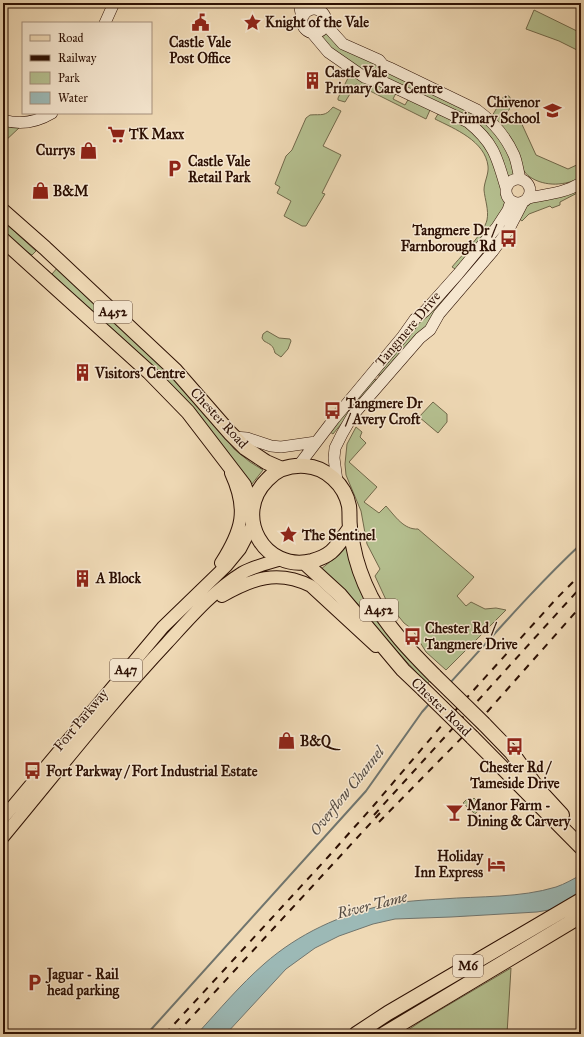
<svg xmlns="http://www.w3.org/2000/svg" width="584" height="1037" viewBox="0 0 584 1037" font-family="'IM FELL Great Primer',serif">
<rect width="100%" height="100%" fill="#efd9b5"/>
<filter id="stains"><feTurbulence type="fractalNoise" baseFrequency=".005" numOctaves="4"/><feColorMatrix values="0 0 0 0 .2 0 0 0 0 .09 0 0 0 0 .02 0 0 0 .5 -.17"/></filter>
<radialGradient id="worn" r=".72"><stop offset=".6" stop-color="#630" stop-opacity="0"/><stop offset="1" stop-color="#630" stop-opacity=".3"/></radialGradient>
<path fill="#b5c090" stroke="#71684a" d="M534,10L581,33V52L559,41L526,29Z
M328,30L470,109L503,140L516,174L506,179L484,132L364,72L333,51L319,36Z
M354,73L396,93L393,99L405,105L409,98L430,110L426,119L356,84L345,102L338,100V98L350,74Z
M504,96H509L513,103L506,115L520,120L536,155L568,169L581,163V177C566,186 545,187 530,177C520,171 499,129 492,116Z
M333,107L341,111L323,146L341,155L322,193L325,194L306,226H302L284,216L291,201L277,193L280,187L275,184L286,156L292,150L306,118L310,115C322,114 325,117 333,107Z
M438,114C448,118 460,122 469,127C474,131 485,144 489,150C495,158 507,199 504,208C500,225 469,256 457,270L452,267C461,256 484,233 487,220C489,210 485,200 484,190C484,182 489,174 488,166C485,141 455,129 435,119Z
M3,125L20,127L3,143Z
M581,189V191L560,202V205L552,208L550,206L529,214L522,221L518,218L527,205L533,201L573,191L575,193Z
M510,210L502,236L429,327L381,375H378L412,331Z
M3,221L36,251L32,255L25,251L3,231Z
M58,267L196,400L234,449L250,462L263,470L248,489L72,293L52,274Z
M267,331L279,338L290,339L291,341L288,349L281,357L275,353C273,345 271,345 264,341L262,338L263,334Z
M370,378L377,380L333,434L327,430Z
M433,402L447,414V422L438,433L419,417Z
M356,427L362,432L360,437L366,443L349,462L377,487L364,502L379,513L386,506C395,516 404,530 418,529L474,577L457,596L466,606L471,602L485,609L496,608L506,610L446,670L426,652L412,629L404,623L387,602L375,576L380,569L367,544L361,511L346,475L345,464L347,444Z
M346,546L356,580L367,602L432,678L427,684L385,638L358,604L321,569L336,557Z
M474,798L482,806L475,814L463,803L467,799L470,802Z
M511,968L507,1034H402L423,1020Z"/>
<path fill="#9cb9b6" stroke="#70756e" d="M581,875V902L555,909L537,912L451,917L395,919L373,924L339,936L315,948L286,969L226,1034H197C219,1010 240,985 264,964C298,934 341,914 385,905C404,901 424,900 442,899C480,896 520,898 556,887C565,884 573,879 581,875Z"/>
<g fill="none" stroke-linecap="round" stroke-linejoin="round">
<path stroke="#70756e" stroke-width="2" d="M450,683C493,636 534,588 581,544
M147,1034L366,791L422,712L430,703"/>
<defs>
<path id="secondary" d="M299,3L302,18
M302 21a12 12 0 1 1 24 0a12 12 0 1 1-24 0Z
M105,23L114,3
M325,24L343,44L379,60L383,65L390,68L477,110C492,121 506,137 514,155C517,162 518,171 520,179
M312,33L328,52L364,77L372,80L381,81L468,122C494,143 497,157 506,188
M3,120C20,125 37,122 52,113
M506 191a12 12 0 1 1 24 0a12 12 0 1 1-24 0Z
M528,198C547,194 565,193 581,183
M234,437L247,438L271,446L281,447L316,442
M299,465L334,419L403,336L415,319L425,311L458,274L497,227L508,210L511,201
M337,481L334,458L335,448L342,434L353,415L420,338L430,330L439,314L493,251L509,229L523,202"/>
<path id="primary" d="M221,563C242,530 248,510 231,473
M222,596C252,579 277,569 311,586L376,646
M3,818L163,627L226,566L240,549L252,526
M3,837C57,772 109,705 167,643C190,618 213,591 242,573C255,566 268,563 282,559"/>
<path id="highway" d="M3,211L45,248L175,370L230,433L245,448L266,462L282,469
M3,240L149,372L188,412L244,485L252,509
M350,528C344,536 339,545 331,552C326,556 319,559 312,561C264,573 232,515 267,480C277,469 290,465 305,466C326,467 345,485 349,506C350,513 349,520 350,527C350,533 352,539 353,545C356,562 363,581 371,597C387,627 411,652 435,676
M305,563L340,595L403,670L423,689
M484,724L512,753L539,790L562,815
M472,737L581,847
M356,1034L388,1013L581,900
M384,1034L581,916"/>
</defs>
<use href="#secondary" stroke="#2d1003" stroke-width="12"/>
<use href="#primary" stroke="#2d1003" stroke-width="14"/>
<use href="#highway" stroke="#2d1003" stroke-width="16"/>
<use href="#secondary" stroke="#f5e6cf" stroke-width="11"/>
<use href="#primary" stroke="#efd9b5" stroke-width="12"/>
<use href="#highway" stroke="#efd9b5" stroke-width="14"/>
<path stroke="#2d1003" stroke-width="2" stroke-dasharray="7 7" stroke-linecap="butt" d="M374,815L581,587
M379,822L488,711L581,606
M165,1034L328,857L375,804L443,724L557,598L581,574
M176,1034L380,813"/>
<defs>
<path id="highway-bridge" d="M435,676L484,724
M423,689L472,737"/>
</defs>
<use href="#highway-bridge" stroke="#2d1003" stroke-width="16" stroke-linecap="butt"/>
<use href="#highway-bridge" stroke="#efd9b5" stroke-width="14"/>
</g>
<defs>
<symbol id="civic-bare" viewBox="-9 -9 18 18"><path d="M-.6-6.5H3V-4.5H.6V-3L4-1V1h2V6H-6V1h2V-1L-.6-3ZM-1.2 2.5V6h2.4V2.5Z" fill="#8f2418" stroke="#f5e6cf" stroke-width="2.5" paint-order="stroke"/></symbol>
<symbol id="sight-bare" viewBox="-9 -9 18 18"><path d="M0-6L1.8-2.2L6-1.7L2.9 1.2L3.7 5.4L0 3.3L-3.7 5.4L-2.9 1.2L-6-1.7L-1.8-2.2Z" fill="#8f2418" stroke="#f5e6cf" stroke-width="2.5" paint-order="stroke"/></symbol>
<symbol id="building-bare" viewBox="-9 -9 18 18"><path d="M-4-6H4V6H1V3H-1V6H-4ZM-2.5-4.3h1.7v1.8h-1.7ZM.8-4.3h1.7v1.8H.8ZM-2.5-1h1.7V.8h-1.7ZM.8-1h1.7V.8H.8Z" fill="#8f2418" stroke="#f5e6cf" stroke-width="2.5" paint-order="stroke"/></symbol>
<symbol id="school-bare" viewBox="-9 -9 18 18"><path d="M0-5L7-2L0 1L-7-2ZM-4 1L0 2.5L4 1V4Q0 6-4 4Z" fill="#8f2418" stroke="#f5e6cf" stroke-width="2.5" paint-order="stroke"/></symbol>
<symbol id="supermarket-bare" viewBox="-9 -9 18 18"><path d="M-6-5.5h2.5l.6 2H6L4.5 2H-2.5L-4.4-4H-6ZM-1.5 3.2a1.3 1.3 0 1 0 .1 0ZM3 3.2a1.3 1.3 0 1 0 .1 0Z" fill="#8f2418" stroke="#f5e6cf" stroke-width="2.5" paint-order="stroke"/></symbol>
<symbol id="shop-bare" viewBox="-9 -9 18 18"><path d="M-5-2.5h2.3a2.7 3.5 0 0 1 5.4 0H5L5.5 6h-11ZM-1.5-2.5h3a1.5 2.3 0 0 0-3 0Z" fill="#8f2418" stroke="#f5e6cf" stroke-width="2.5" paint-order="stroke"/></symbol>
<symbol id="parking-bare" viewBox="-9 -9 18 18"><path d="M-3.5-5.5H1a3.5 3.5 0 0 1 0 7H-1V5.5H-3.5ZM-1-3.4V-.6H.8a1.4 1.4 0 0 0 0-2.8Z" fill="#8f2418" stroke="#f5e6cf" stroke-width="2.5" paint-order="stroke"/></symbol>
<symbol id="bus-bare" viewBox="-9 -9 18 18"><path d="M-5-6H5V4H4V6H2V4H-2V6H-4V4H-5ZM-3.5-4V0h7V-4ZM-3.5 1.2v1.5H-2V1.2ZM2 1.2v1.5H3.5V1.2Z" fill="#8f2418" stroke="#f5e6cf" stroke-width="2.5" paint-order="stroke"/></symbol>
<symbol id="bar-bare" viewBox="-9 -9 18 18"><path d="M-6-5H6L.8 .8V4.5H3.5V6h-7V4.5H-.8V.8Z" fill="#8f2418" stroke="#f5e6cf" stroke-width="2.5" paint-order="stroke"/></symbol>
<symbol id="hotel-bare" viewBox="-9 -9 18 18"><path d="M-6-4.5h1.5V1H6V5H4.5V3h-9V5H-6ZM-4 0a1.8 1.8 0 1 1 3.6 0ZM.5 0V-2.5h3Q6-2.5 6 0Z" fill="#8f2418" stroke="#f5e6cf" stroke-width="2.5" paint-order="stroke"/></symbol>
</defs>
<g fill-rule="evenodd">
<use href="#civic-bare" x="188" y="10" width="25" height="25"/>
<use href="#sight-bare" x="240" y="10" width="25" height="25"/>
<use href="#building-bare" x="300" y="68" width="25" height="25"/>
<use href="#school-bare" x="540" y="98" width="25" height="25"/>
<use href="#supermarket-bare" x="104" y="122" width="25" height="25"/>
<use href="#shop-bare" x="76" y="138" width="25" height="25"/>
<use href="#parking-bare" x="162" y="156" width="25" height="25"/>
<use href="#shop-bare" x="28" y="178" width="25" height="25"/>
<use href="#bus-bare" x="496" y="226" width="25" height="25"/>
<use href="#building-bare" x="70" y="360" width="25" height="25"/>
<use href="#bus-bare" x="320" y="398" width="25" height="25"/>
<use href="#sight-bare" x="276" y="522" width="25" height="25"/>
<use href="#building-bare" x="70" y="566" width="25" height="25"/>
<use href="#bus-bare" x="400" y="624" width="25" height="25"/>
<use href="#shop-bare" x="274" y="728" width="25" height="25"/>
<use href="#bus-bare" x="502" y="734" width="25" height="25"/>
<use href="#bus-bare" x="20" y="758" width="25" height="25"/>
<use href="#bar-bare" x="442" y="800" width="25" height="25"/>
<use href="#hotel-bare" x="484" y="852" width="25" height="25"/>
<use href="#parking-bare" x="22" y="970" width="25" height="25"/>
</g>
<g text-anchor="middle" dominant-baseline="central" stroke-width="3" stroke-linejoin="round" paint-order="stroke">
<g fill="#f5e6cf" stroke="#695040" stroke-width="1">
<rect x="94" y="301" width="38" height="22" rx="3"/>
<rect x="360" y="599" width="38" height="22" rx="3"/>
<rect x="110" y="659" width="32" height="22" rx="3"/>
<rect x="453" y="955" width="30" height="22" rx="3"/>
</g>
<g font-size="13" font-weight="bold" fill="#2d1003">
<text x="113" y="312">A452</text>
<text x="379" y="610">A452</text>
<text x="126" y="670">A47</text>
<text x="468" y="966">M6</text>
</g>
<g font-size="14" font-weight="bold" fill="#2d1003" stroke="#f5e6cf" text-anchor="start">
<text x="265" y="22">Knight of the Vale</text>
<text x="200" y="42" text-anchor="middle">Castle Vale<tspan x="200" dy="16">Post Office</tspan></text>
<text x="325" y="72">Castle Vale<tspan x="325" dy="16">Primary Care Centre</tspan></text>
<text x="540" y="102" text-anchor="end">Chivenor<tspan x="540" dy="16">Primary School</tspan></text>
<text x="129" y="134">TK Maxx</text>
<text x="75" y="150" text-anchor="end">Currys</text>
<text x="188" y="161">Castle Vale<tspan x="188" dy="16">Retail Park</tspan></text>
<text x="53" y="191">B&amp;M</text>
<text x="496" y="230" text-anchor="end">Tangmere Dr /<tspan x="496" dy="16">Farnborough Rd</tspan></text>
<text x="95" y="373">Visitors' Centre</text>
<text x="346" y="403">Tangmere Dr<tspan x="346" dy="16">/ Avery Croft</tspan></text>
<text x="302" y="535">The Sentinel</text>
<text x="96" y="578">A Block</text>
<text x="425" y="628">Chester Rd /<tspan x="425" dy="16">Tangmere Drive</tspan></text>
<text x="300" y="741">B&amp;Q</text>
<text x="515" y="767" text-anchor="middle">Chester Rd /<tspan x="515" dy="16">Tameside Drive</tspan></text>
<text x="46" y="771">Fort Parkway / Fort Industrial Estate</text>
<text x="467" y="805">Manor Farm -<tspan x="467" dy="16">Dining &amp; Carvery</tspan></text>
<text x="483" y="856" text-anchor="end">Holiday<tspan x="483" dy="16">Inn Express</tspan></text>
<text x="47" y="974">Jaguar - Rail<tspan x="47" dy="16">head parking</tspan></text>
</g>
<g font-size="14" fill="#2d1003" stroke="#f5e6cf">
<text transform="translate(408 329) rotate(-50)">Tangmere Drive</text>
<text transform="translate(219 418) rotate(47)">Chester Road</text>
<text transform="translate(441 707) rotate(44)">Chester Road</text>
<text transform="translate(81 720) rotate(-50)">Fort Parkway</text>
</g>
<g font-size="15" font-style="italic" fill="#544b42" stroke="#f5e6cf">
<text transform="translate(347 791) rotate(-51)">Overflow Channel</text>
<text transform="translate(372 905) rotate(-14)">River Tame</text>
</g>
</g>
<rect width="584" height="1037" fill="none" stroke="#efd9b5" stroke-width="16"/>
<rect x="4" y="4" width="576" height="1029" fill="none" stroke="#2d1003" stroke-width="2"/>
<rect x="8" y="8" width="568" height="1021" fill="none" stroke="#2d1003"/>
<rect x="22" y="22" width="130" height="92" fill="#f5e6cf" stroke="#a5907d"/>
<rect x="30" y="35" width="20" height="6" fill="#efd9b5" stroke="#a5907d"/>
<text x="58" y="42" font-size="12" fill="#2d1003">Road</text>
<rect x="30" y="55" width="20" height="6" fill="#2d1003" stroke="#a5907d"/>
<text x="58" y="62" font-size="12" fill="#2d1003">Railway</text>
<rect x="30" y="72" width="20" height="12" fill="#b5c090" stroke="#a5907d"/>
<text x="58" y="82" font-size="12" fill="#2d1003">Park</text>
<rect x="30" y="92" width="20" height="12" fill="#9cb9b6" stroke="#a5907d"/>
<text x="58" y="102" font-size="12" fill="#2d1003">Water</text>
<rect width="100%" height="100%" filter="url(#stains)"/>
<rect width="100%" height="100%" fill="url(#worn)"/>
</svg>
